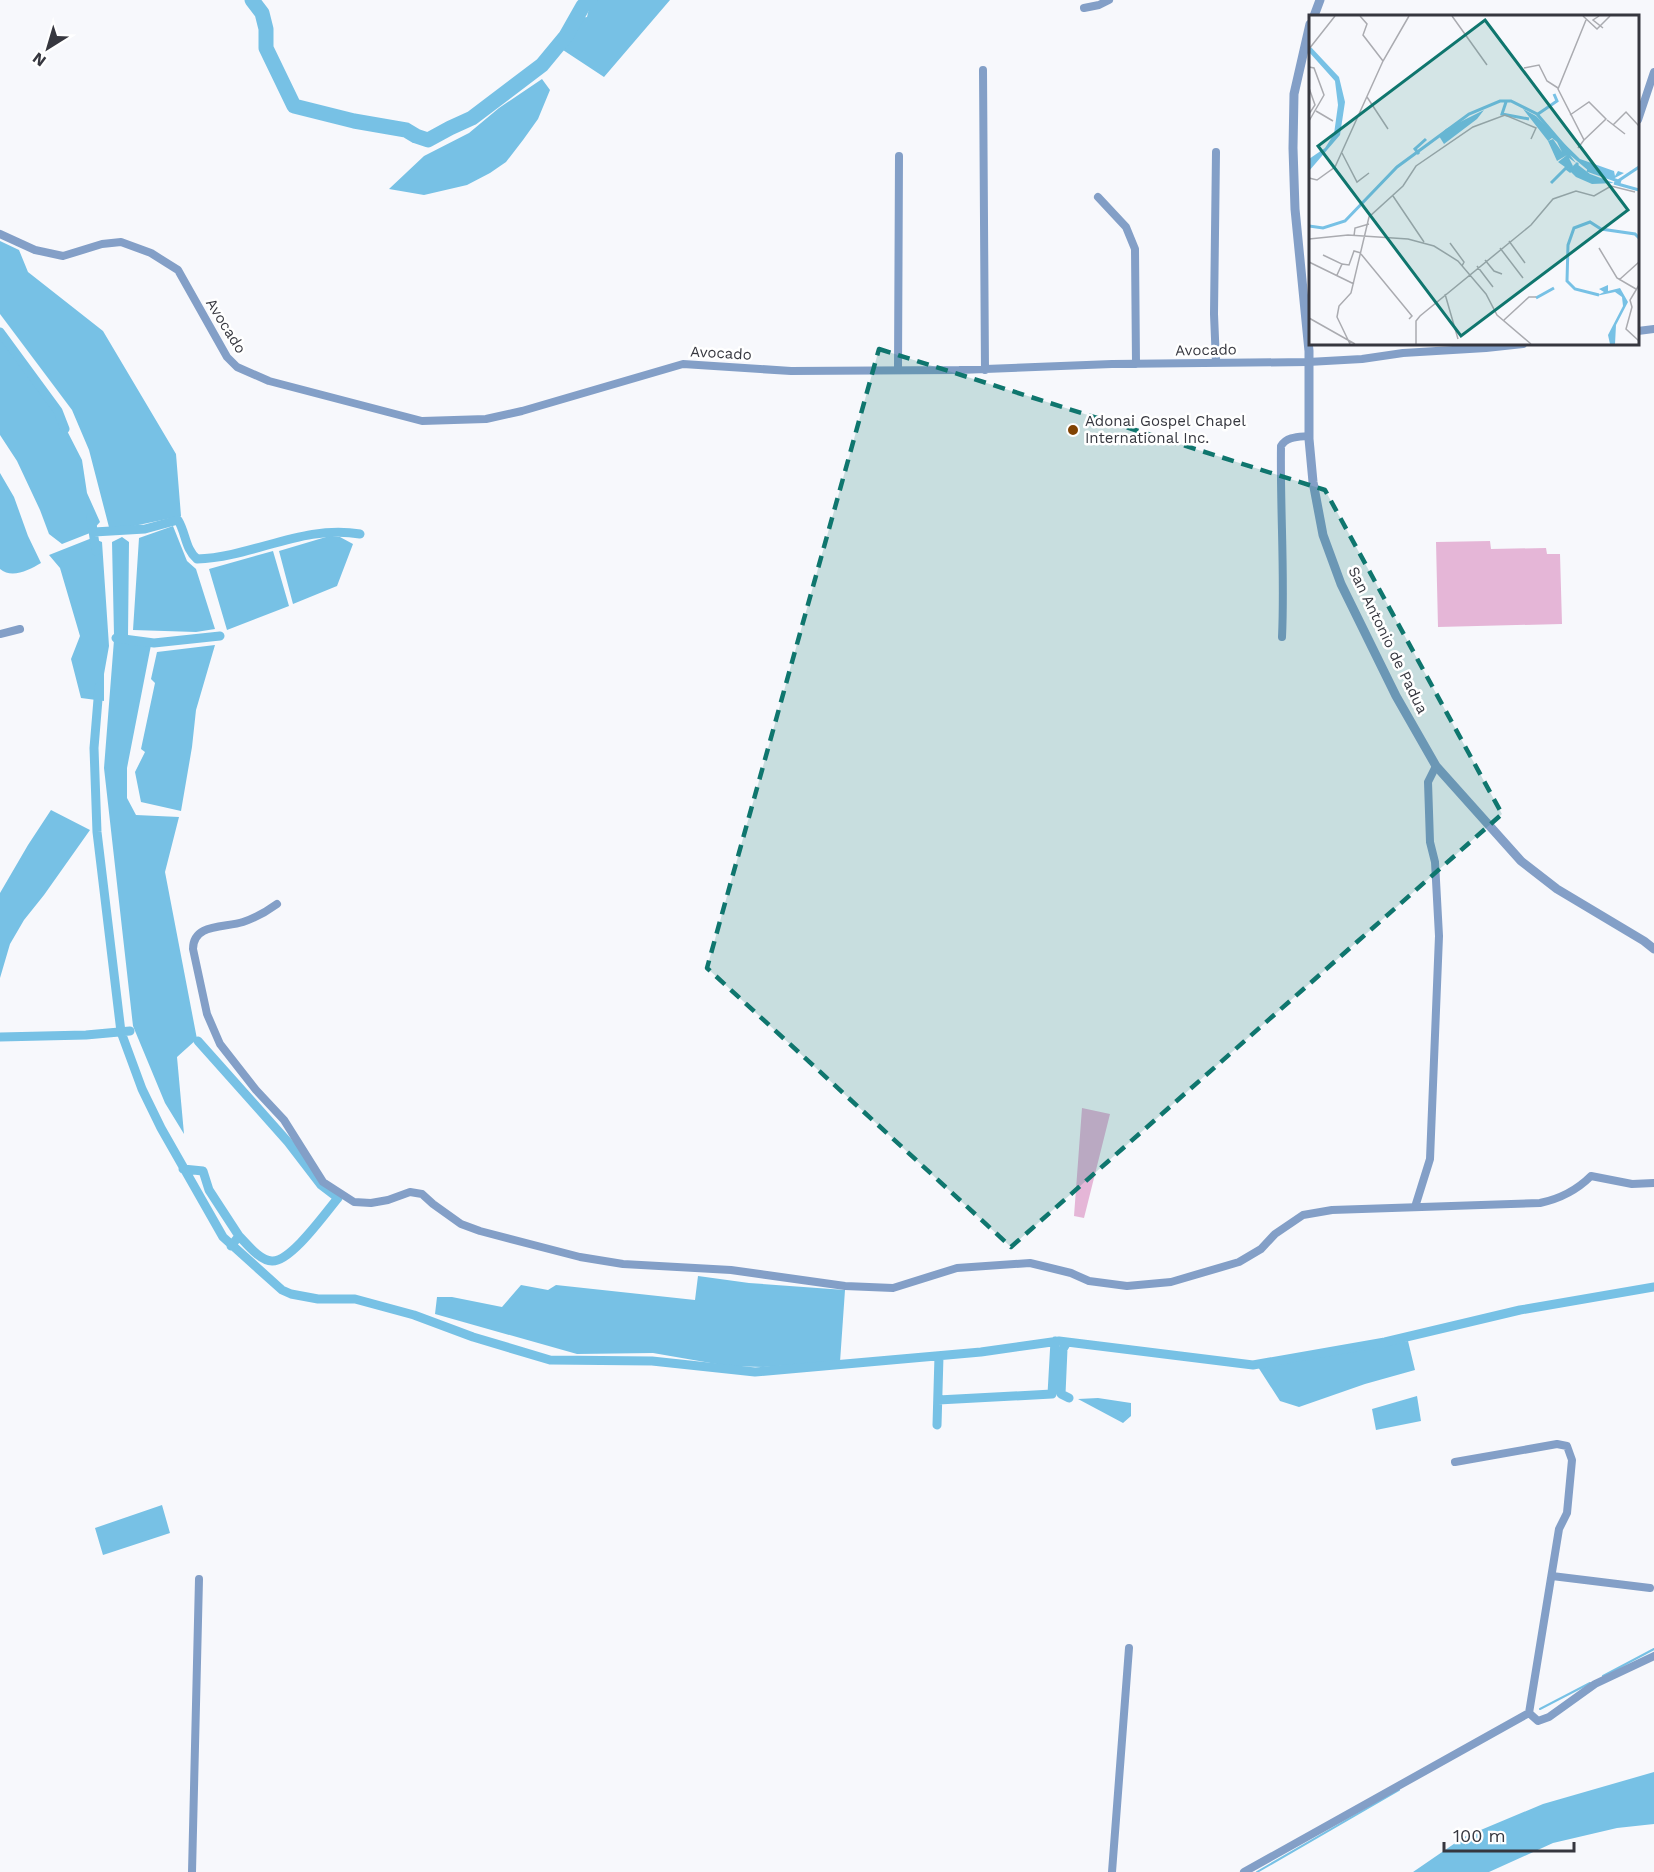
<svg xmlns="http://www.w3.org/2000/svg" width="1654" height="1872" viewBox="0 0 1654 1872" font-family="'Work Sans',sans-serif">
<rect width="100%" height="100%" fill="#f7f8fc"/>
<path fill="#e5b6d7" d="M1490,541L1491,549L1546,548L1547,554H1560L1562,624L1438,627L1436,542Z
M1082,1108L1110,1114L1084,1218L1074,1216Z"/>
<path fill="#77c1e5" d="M591,0H670L604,77L563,50L581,18L587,17Z
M542,79L550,90L538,119L523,140L506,162L490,173L467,185L424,195L389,189L424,156L469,133L499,108Z
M0,241L19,250L28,272L103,331L176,454L181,516L110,531L89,450L72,410L0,314Z
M0,338L62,421L82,460L87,493L100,522L90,533L62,544L49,534L40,510L17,461L0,435Z
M0,473L14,497L28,536L41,563C29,570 12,579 0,569Z
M173,526L187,561L196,569L215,629L196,632L133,630L139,538Z
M122,537L129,542L128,636L114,635L112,542Z
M326,537H340L353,544L337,586L293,604L279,551Z
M92,538L102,542L109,646L104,674V701L81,698L71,659L80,636L60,568L49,555Z
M273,551L289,606L227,630L209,569Z
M114,640L151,645L127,768V798L136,815L179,817L165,872L197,1039L177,1057L184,1134L165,1103L133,1026L104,768Z
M215,645L196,710L192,747L181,811L141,802L135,772L145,752L141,749L155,683L151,679L157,652Z
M51,810L90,830L44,895L24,920L10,944L0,978V893L28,845Z
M698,1276L749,1283L845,1290L840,1362L763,1367L728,1366L653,1353L577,1354L435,1314L437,1297H452L502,1307L521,1285L548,1290L556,1285L695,1300Z
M1408,1341L1415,1370L1365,1384L1299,1407L1280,1401L1258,1367Z
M1417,1396L1421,1421L1376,1430L1372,1409Z
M1098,1398L1131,1403V1416L1123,1423L1078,1399Z
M162,1505L170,1533L103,1555L95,1528Z
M1654,1772V1824L1617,1828L1553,1843L1489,1872H1413L1464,1837L1543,1804Z"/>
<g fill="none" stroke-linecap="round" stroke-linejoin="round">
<path stroke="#77c1e5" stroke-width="2" d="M1603,1676L1654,1649
M1540,1709L1590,1683
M1257,1872L1399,1790"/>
<path stroke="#77c1e5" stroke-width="9" d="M0,332L58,411L65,429
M91,517L96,551
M94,532L145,529L178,520C186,533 185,549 197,559C253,557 304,524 360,534
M116,638L154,643L220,636
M99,687L94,748L97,832L121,1032L142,1089L161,1128L223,1237L282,1290L291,1294L318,1299H355L414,1315L473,1337L550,1360L652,1361L755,1372L981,1352L1059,1341L1253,1365L1385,1342L1520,1310L1654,1287
M0,1037L86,1035L130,1031
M198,1041L288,1142L321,1185L338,1198C326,1212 291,1262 272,1261C260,1261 247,1244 239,1236L231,1246
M183,1169L203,1171L209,1190L239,1236
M1067,1342L1063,1349L1061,1394L1069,1398
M938,1400L1052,1394L1055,1341
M937,1425L939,1356"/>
<path stroke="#77c1e5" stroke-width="15" d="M252,0L262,13L266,29V48L294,106L354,121L406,130L416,136L428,140L450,128L472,118L542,65L566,36L583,6L590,0"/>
<path stroke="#839fc7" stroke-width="8" d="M1084,8L1099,5L1109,0
M983,70L985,370
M1638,120L1654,72
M1098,197L1126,227L1135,249L1136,364
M0,234L35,250L63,256L102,244L121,242L151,253L178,270L227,357L237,367L269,381L422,421L486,419L522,411L683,364L791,371L959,370L1112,364L1308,362L1362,359L1403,353L1486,348L1523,344
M1638,331L1654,329
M1216,363L1214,314L1216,152
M898,370L899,156
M0,634L20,629
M1282,637C1285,573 1280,510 1281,446C1287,436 1299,437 1309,436
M277,904C266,912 255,918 243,922C225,928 193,923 193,949L207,1014L220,1044L256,1090L284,1120L323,1182L354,1202L371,1203L388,1200L410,1192L422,1194L433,1204L461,1224L480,1231L580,1257L623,1264L731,1270L845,1286L893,1288L957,1268L1030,1263L1071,1273L1089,1281L1127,1286L1171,1282L1239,1262L1261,1249L1275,1234L1303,1215L1332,1210L1540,1203C1559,1199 1577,1190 1591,1176L1632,1184L1654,1183
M1415,1207L1430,1159L1439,936L1435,862L1430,842L1428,782L1436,766
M1455,1462L1557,1444L1567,1446L1572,1460L1567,1513L1559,1529L1529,1713
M1552,1576L1650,1588
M192,1872L199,1579
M1112,1872L1129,1648
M1244,1872L1529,1713L1538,1721L1549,1717L1595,1684L1654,1656"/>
<path stroke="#839fc7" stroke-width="9" d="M1314,16L1320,0
M1310,24L1294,94L1293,148L1295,209L1309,351V439L1313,482L1323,535L1341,584L1396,696L1436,766L1521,861L1557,889L1644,941L1654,949"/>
</g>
<path fill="#0f766e" fill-opacity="0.2" stroke="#0f766e" stroke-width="4.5" stroke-dasharray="12 8" stroke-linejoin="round" d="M879,349L1325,490L1502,814L1011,1247L707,968Z"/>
<circle fill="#814303" stroke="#fff" stroke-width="2" cx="1073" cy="430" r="6"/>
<g text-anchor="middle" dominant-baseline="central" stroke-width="5" stroke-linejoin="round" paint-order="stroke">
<g font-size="15" fill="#36373f" stroke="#fff">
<text transform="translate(226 326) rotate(58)">Avocado</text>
<text transform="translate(1206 350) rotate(-1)">Avocado</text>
<text transform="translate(721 353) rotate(3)">Avocado</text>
<text transform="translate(1388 640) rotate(64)">San Antonio de Padua</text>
</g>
<g font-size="15" fill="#36373f" stroke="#fff" text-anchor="start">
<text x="1085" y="421">Adonai Gospel Chapel<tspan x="1085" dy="17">International Inc.</tspan></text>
</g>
</g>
<g transform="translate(1309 15)">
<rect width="330" height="330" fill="#f7f8fc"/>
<path d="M0,30L30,62L36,87L31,120L0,156V144L16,133L25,119L29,90L26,66L0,37ZM214,94L227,101L271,144L305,156L306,161L309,156L315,158L304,164L281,157L261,140L267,148L260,143L264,151L262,155L256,152L249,147L258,140L248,146L239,126L244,124L253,137L248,127L243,123L239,126ZM175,95L168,104L135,129L130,121L137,114ZM268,149L281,159L305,168L283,169L267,162L261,156ZM299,270V276L311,273L319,287L307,310L306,329H301L299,320L314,291L313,282L306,277L287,281L295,277L290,274Z" fill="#77c1e5"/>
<path fill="none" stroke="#77c1e5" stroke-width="3" d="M197,87L193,99L220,104M229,99L248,86L245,79M110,139L106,134L117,124M278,155L312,167M309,166L330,152M242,168L257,153L261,156L269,148M305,168L330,175M0,211L14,213L36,206L88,152L160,99L191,86H202L228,99L257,133M290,280L266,274L258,266L259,230L265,213L281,207L292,214L326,219L330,223M227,283L245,273"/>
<path fill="none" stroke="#aaabb0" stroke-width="1.5" d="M51,1L58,9L54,20L74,46M143,1L178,50M274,1L288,14L301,1M290,1L284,5L294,13M0,34L26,1M0,52L5,53L15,80L0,106M215,53L230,50L238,66L249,73M0,73L6,90L0,99M58,82L79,114M7,96L24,106M261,100L280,87L297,104L275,125M298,105L316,119M304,110L317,97L330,111M269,133L275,125L249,74L277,5M33,138L48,167L60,158M0,163L8,165L26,152L74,46L100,1M84,181L115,227M45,221L46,213L60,209M0,224L39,220L99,224L125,231L149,246L177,279L188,300L222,329M200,226L216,248M141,228L155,247L153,251M191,233L214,263M290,233L308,263L327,274M52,239L103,301L100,304M14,240L33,249L28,260M176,245L185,256L193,259M0,247L45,269M33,249L40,250L45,236L52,238M168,251L184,272M310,265L330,247M330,270L321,285L323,292L317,314L330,326M136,279L149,324M0,303L46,329M195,305L220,282H227M41,329L28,302L30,291L42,278L60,202L94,171L107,151L164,112L196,100L227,113L222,124M107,329V306L111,301L222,210L244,184L267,176L285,181L302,171L326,177"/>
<path fill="#0f766e" fill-opacity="0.15" stroke="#0f766e" stroke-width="3" d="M176,5L319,195L152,321L9,131Z"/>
<rect width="330" height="330" fill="none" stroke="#36373f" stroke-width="3"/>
</g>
<g transform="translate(48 48) rotate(217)" stroke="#ffffff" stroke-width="4.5" paint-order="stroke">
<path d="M0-4.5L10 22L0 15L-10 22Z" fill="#36373f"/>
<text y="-9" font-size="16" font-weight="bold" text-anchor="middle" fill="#36373f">N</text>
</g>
<path d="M1444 1842v9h130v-9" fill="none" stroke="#36373f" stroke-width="3"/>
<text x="1453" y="1842" font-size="18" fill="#36373f" stroke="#ffffff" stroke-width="4.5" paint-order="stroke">100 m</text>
</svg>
